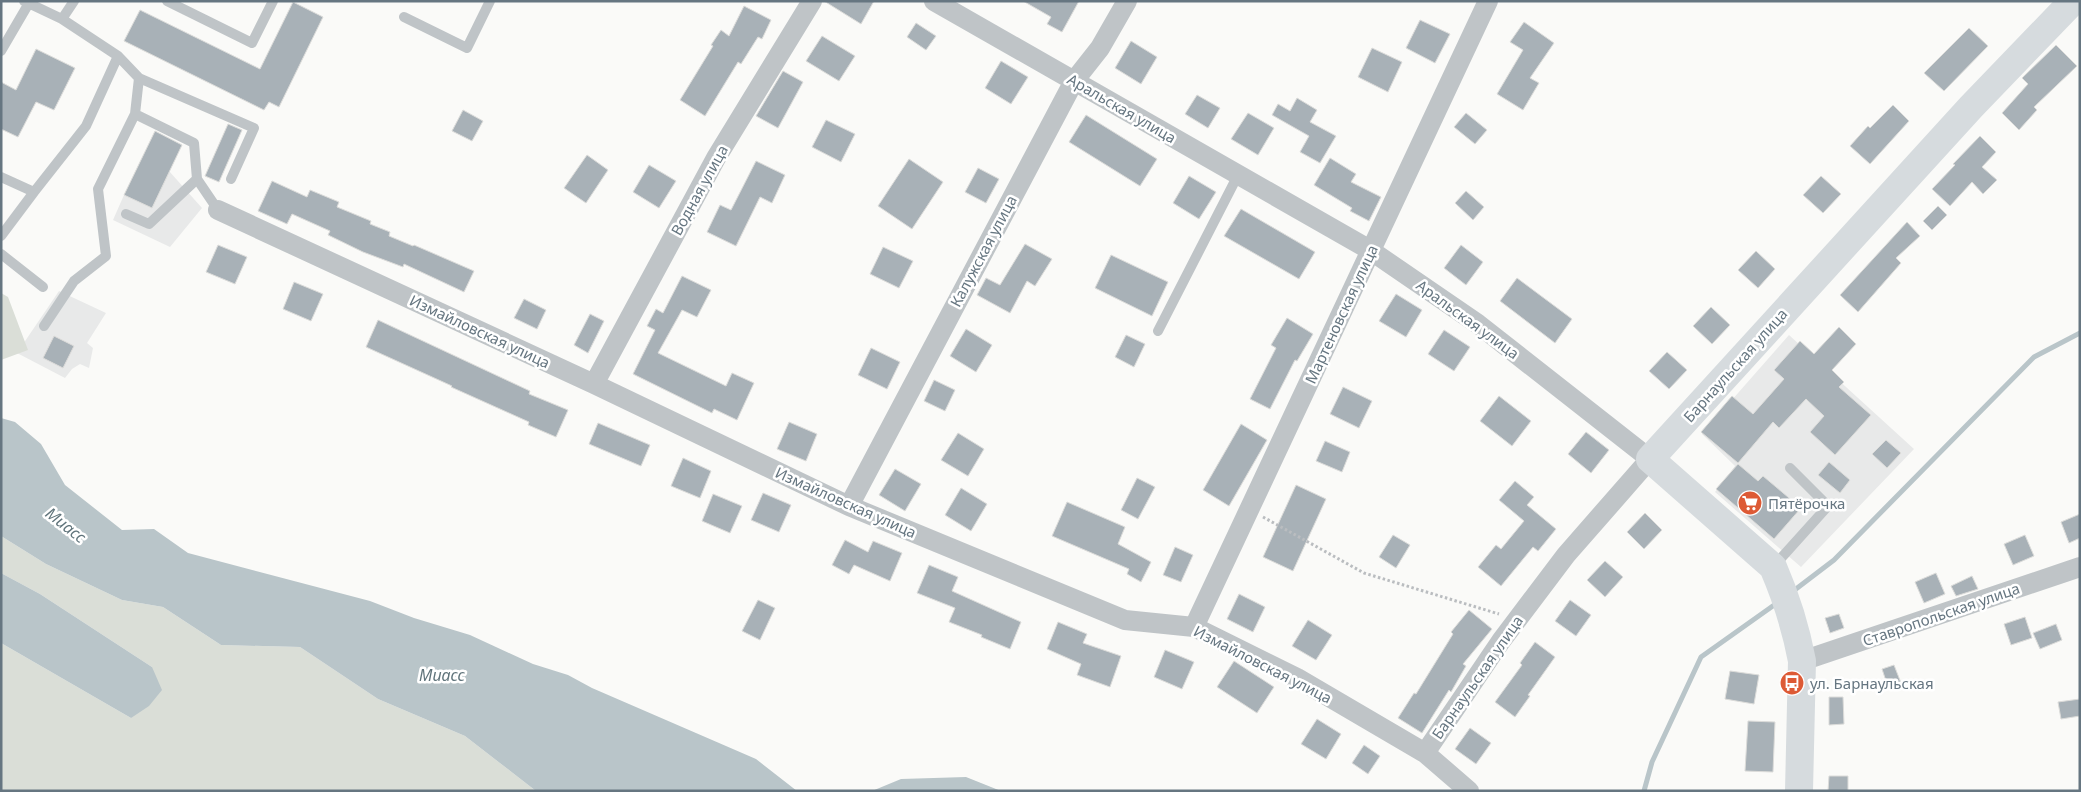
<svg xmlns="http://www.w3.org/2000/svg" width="2081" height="792" viewBox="0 0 2081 792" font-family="'Noto Sans',sans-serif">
<rect width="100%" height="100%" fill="#fafaf8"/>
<path fill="#e8e9e9" d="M169,171L202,208L170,247L113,220L124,195L152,208Z
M59,291L106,313L87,343L93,348L89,368L80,364L72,369L65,378L17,353Z
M1789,335L1914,449L1801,567L1715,492L1735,466L1702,434Z"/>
<path fill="#daded7" d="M1,293L8,297L28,350L1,360Z
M1,536L46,564L122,600L163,607L221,645L300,647L378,699L465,736L536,791H1V643L131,718L152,667L40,594L1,573Z"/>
<path fill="#b9c5c9" d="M1,418L15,422L41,444L65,485L122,530L154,529L188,553L370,601L414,618L470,635L533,664L568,675L592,688L756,759L797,791H536L465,736L378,699L300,647L221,645L163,607L122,600L46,564L1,536Z
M1,573L40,594L152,667L162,690L149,706L131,718L1,643Z
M966,777L1001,791H872L901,779Z"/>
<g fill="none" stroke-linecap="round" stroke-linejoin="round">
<path stroke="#b9c5c9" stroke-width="5" d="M1792,592L1834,560L2034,357L2080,333
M1644,791L1652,762L1701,657L1777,603"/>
</g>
<path fill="#a8b1b7" stroke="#dcdcda" d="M824,1H874L861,24Z
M1023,1H1079L1062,32L1047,24L1051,17Z
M293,2L323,17L279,107L269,102L264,110L124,41L140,10L260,69Z
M744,6L771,20L762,39L758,37L741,64L738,62L705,116L680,100L713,46L711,45L721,30L729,36Z
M1420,20L1450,34L1435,63L1406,48Z
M1524,22L1554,43L1530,78L1539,83L1523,110L1497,94L1523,50L1510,42Z
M916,23L936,36L926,50L907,37Z
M1969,28L1988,46L1944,91L1924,73Z
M822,36L855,56L839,81L806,61Z
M1131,41L1157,57L1141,84L1115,68Z
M2056,45L2077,66L2034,107L2037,110L2019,130L2002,113L2028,84L2022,78Z
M1372,48L1402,62L1388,92L1358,77Z
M36,49L75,68L54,110L36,102L18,137L1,129V82L16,90Z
M1001,61L1028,77L1011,104L985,88Z
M783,71L803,82L778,128L756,116Z
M1197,95L1220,108L1208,128L1185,114Z
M1297,98L1317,110L1310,122L1336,136L1320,163L1300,152L1309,136L1272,115L1278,104L1290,111Z
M1893,105L1909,121L1870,164L1850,146L1868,126L1870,128Z
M463,110L483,121L472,141L452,131Z
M1248,113L1274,128L1258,155L1231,139Z
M1466,113L1487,130L1475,144L1454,127Z
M1086,115L1157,159L1140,186L1069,142Z
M826,120L855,134L841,162L812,147Z
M228,124L242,130L219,182L205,176Z
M155,131L182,145L152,208L124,195Z
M1980,136L1996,152L1982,167L1997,180L1983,194L1972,182L1950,206L1932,189L1955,165L1953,164Z
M587,155L608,170L586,203L564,188Z
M1330,158L1356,174L1351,182L1381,197L1369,221L1350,211L1352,208L1314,185Z
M909,159L943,182L912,229L878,206Z
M756,161L785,175L772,203L760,197L736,246L707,232L720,205L731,210Z
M649,165L676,181L659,208L633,192Z
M978,168L999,179L986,203L965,192Z
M1189,176L1216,192L1199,219L1173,203Z
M1821,176L1841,194L1823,213L1803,195Z
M272,181L307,197L310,190L339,202L337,207L371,221L370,224L390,232L389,236L413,246L414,245L474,271L464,292L404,264L403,267L363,252L328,235L330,231L292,214L287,224L258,211Z
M1466,191L1484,207L1473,220L1455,203Z
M1938,206L1947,215L1932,230L1923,221Z
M1241,209L1315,252L1299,279L1224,236Z
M1907,222L1920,236L1896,258L1901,263L1858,312L1840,295Z
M1025,244L1052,259L1035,286L1027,281L1010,313L977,295L986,278L1000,285Z
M218,245L247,257L235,284L206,272Z
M1461,245L1483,262L1466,285L1444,268Z
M883,247L913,261L899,288L870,274Z
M1756,251L1775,269L1758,288L1738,270Z
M1111,255L1168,282L1152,316L1095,288Z
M682,276L711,290L697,317L682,310L658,353L726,386L732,373L754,383L737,420L714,409L712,413L633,374L655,330L647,326L656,309L663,313Z
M1517,278L1572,319L1555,343L1500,301Z
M294,282L323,294L311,321L283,309Z
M1396,294L1422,310L1406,337L1379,321Z
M524,299L546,310L537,329L514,318Z
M1711,307L1730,325L1712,344L1693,326Z
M590,314L604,321L588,353L574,345Z
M1287,318L1313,334L1297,361L1295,360L1270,409L1250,399L1276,348L1271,345Z
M378,320L530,391L529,394L568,410L556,437L528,425L529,422L451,387L452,386L366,347Z
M1839,327L1856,344L1832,370L1844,382L1839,387L1871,415L1835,455L1810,432L1824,416L1806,399L1779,428L1773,422L1738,463L1701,432L1732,396L1753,414L1784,379L1774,370L1800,341L1814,354Z
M966,329L992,345L976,372L950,356Z
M1444,330L1470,347L1454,371L1428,354Z
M1126,335L1145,344L1134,367L1115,357Z
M54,336L74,346L63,368L43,358Z
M871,348L900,362L887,389L858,375Z
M1667,352L1687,370L1669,389L1649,371Z
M934,380L955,390L945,411L924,401Z
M1343,387L1372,401L1359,428L1330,414Z
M1499,396L1531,421L1512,446L1480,421Z
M789,422L817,434L806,461L777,449Z
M598,423L650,445L641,466L589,444Z
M1241,424L1267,440L1229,506L1203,490Z
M1586,432L1609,450L1591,473L1568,454Z
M958,433L984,449L968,476L941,460Z
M1886,440L1901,453L1887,468L1872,454Z
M1325,441L1350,452L1342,472L1316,461Z
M683,458L711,471L700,498L671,486Z
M1829,462L1850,480L1840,493L1818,475Z
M1738,464L1758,481L1763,476L1801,508L1774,539L1716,489Z
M895,469L921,484L905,511L879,495Z
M1137,478L1155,487L1138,519L1121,510Z
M1515,481L1534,497L1527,505L1556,529L1538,551L1533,547L1501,586L1478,567L1496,545L1501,549L1524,521L1499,500Z
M1296,485L1326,499L1293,571L1263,557Z
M961,488L987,504L971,531L945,515Z
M763,493L791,505L779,532L751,520Z
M713,494L742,506L730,533L702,521Z
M1067,502L1125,527L1118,544L1151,562L1141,582L1127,574L1129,569L1052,536Z
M1645,513L1662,530L1644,549L1627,532Z
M2080,514V538L2069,543L2061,522Z
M1393,535L1410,545L1396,568L1379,557Z
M2025,535L2034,556L2013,565L2004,544Z
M845,540L868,552L873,541L902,553L890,581L854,565L849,574L832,565Z
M1175,547L1193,555L1181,582L1163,575Z
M1605,561L1623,577L1605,597L1587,580Z
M929,565L958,577L952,591L1021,622L1010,649L981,637L982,635L949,622L955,608L917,593Z
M1936,573L1945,594L1924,603L1915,582Z
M1972,576L1978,589L1956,596L1951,586Z
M1239,594L1265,607L1253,632L1227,619Z
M758,600L775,608L760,640L742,631Z
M1570,600L1591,615L1576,636L1555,621Z
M1469,610L1492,629L1463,664L1466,666L1451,692L1449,690L1422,733L1398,718L1414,693L1416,694L1453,634L1451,632Z
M1839,614L1844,628L1830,633L1825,618Z
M2025,617L2032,638L2011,645L2004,624Z
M1308,620L1332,635L1316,660L1292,646Z
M1058,622L1087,634L1083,643L1121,656L1110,687L1077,675L1081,664L1047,649Z
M2056,624L2062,640L2040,649L2033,633Z
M1535,642L1555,657L1528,695L1530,696L1515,717L1495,702L1522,665L1520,663Z
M1165,650L1194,662L1182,689L1154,677Z
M1234,661L1274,687L1257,713L1217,687Z
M1894,665L1901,683L1888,687L1882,669Z
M1730,671L1759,675L1754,704L1725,699Z
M1829,697H1843L1844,724L1829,725Z
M2080,699V716L2061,719L2058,702Z
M1317,719L1341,734L1326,759L1301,744Z
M1748,721L1775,722L1773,772L1745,771Z
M1470,728L1491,743L1476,764L1455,749Z
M1364,745L1380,756L1368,774L1352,763Z
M1829,776H1848V791H1828Z"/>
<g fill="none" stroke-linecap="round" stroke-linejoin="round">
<path stroke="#babdc0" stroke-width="3" stroke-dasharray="2.5 2.5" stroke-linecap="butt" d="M1263,517L1364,573L1499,614"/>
<path stroke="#bfc4c7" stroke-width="10" d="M24,1L62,19
M74,1L62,19L118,56L139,78L254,128L231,179
M167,1L252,43L273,1
M404,17L467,48L490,1
M1,51L29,3
M135,114L194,143L197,179L218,210
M1,177L34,192L86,126L118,56
M126,214L149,224L197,179
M1,236L34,192
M1,254L43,287
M44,326L74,281L106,256L98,189L135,114L139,78
M1158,331L1238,175
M1773,567L1828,506L1790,468"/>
<path stroke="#bfc4c7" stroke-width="20" d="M934,1L1370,250L1478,324L1650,459L1566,555L1501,641L1425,753
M218,210L594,384L849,506L1125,620L1194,627L1297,678L1425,753L1469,791
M594,384L716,158L812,1
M849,506L1074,81L1100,48L1127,1
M1194,627L1488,1
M1802,661L2080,567"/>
<path stroke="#d6dbde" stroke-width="28" d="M1799,791L1802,661C1796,629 1786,597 1773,567L1650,459L1971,107L2073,1"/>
</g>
<defs>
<symbol id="supermarket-disc" viewBox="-11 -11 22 22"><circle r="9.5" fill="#dd5a35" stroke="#fff"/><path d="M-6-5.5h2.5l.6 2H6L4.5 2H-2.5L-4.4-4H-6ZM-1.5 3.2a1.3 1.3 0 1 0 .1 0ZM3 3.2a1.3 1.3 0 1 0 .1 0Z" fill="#fff"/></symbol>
<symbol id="bus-disc" viewBox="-11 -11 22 22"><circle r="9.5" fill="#dd5a35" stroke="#fff"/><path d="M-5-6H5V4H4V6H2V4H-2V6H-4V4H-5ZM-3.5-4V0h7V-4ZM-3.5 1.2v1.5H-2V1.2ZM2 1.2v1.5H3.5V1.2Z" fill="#fff"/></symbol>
</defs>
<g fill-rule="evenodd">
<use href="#supermarket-disc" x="1736" y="489" width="28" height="28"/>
<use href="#bus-disc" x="1778" y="669" width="28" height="28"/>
</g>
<g text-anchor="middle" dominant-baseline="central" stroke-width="5" stroke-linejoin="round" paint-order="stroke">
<g font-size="15" fill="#667681" stroke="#fff">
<text transform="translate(1122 108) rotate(30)">Аральская улица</text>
<text transform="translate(699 190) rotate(-61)">Водная улица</text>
<text transform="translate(983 251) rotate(-62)">Калужская улица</text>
<text transform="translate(1341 314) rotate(-65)">Мартеновская улица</text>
<text transform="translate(1468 319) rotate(36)">Аральская улица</text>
<text transform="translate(480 331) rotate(25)">Измайловская улица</text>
<text transform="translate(1735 365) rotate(-48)">Барнаульская улица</text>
<text transform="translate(846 502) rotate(24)">Измайловская улица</text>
<text transform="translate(1941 614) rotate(-19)">Ставропольская улица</text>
<text transform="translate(1263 664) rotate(27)">Измайловская улица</text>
<text transform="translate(1477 677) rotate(-55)">Барнаульская улица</text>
</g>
<g font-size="15" fill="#667681" stroke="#fff" text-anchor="start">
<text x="1768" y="503">Пятёрочка</text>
<text x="1810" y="683">ул. Барнаульская</text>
</g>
<g font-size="16" font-style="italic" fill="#60747b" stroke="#fff">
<text transform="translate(66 525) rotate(38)">Миасс</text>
<text x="442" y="675">Миасс</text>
</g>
</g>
<rect width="2081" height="792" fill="none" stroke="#667681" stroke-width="5"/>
</svg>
